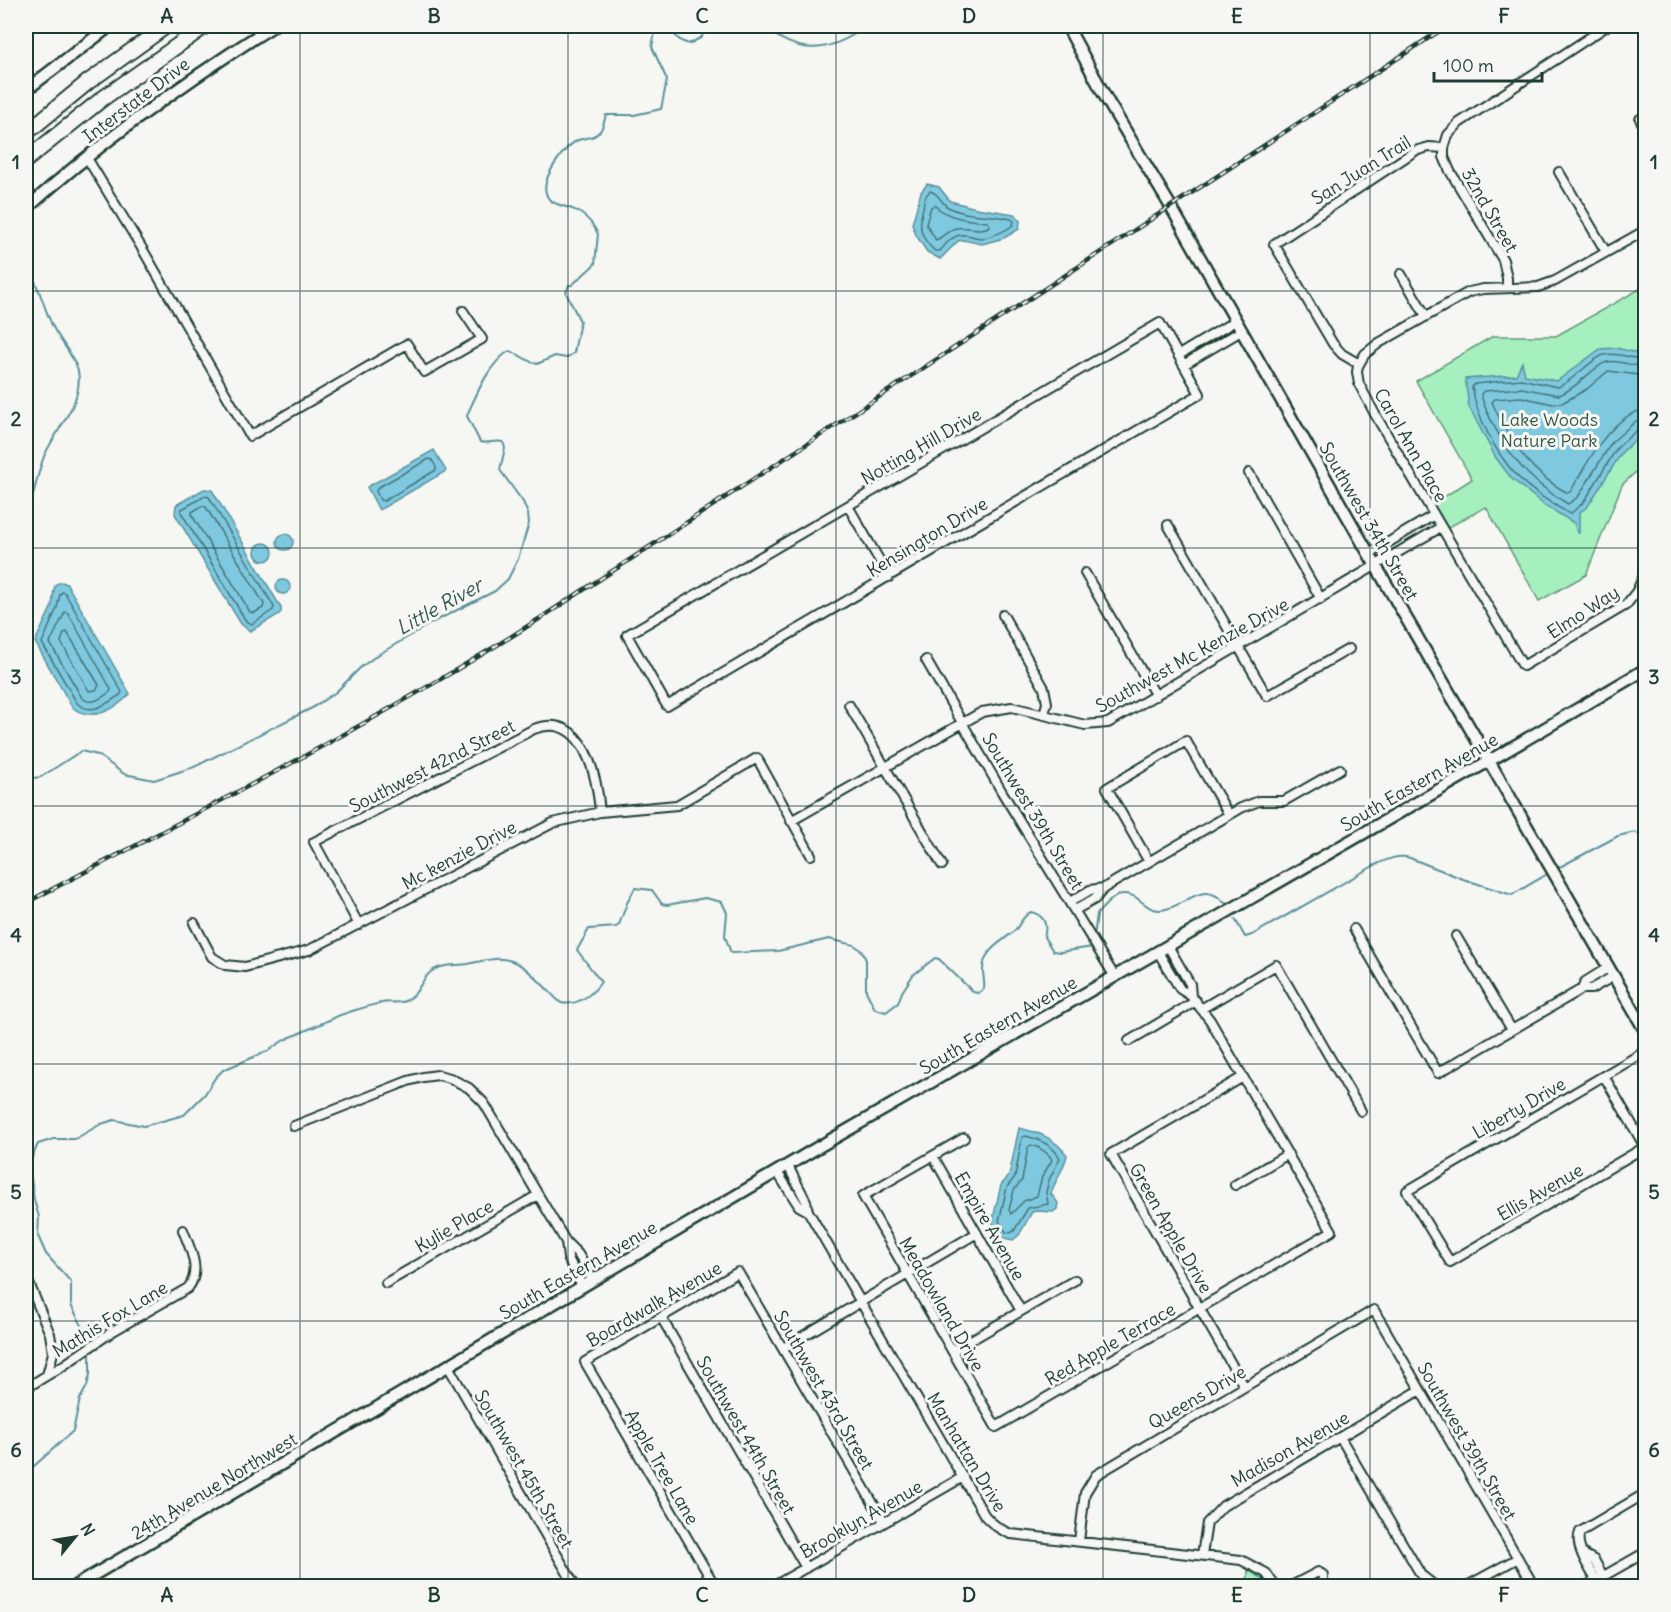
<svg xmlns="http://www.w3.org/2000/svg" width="1671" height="1612" viewBox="0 0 1671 1612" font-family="Delius,sans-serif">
<rect width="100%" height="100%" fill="#f6f6f2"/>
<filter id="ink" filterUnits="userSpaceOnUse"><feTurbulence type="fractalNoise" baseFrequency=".0167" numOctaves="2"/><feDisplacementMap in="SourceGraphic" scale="12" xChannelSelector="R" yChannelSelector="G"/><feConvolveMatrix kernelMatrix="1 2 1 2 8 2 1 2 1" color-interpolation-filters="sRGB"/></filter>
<g filter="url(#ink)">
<path fill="#a6f0bf" stroke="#62967a" stroke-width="1.5" d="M1645,286V463L1622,485L1586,575L1539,601L1486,507L1447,528L1433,504L1472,479L1416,381L1493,336H1556Z
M1248,1570L1263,1579L1269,1586H1247Z"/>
<path fill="#7fc9e0" stroke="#59919b" stroke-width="1.5" d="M927,184L939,187L950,201L976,208L1014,214L1020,221L1019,229L1004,238L982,244L963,240L958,241L940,259L927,252L916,235L912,224L921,192Z
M1616,348L1637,353H1645V431L1622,452L1588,506L1579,513V533L1577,532L1574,523L1544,505L1512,479L1496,458L1469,407L1465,379L1516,375L1522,362L1525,375L1557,381L1600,349Z
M434,450L446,471L379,510L367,487Z
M204,489L212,490L281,608V612L278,615L250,631L241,624L175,514L176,505Z
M277 542a8 8 0 1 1 16 0a8 8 0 1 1-16 0Z
M255 552a9 9 0 1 1 18 0a9 9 0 1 1-18 0Z
M276 587a7 7 0 1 1 14 0a7 7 0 1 1-14 0Z
M62,582L67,584L130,694C115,710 91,723 72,707L35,642L52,606L54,589L56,584Z
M1019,1128C1040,1133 1053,1137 1067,1155C1064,1169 1055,1180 1051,1194L1058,1203L1057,1209L1053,1212L1037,1211L1032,1212L1019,1235L1013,1240L1004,1238L992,1223L1001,1185L1009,1176Z"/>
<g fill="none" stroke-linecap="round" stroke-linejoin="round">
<path stroke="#457579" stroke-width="1.5" d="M930,191C939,193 940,202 948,207C966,217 991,214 1011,219L1014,221L1013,225C1006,231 991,237 982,238C977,238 972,236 967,235C955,233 947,242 940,251H935C920,238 918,226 923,208C924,201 925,195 930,191Z
M934,205C949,219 968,220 988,222L990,226C979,233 968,225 956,228C948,230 943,237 936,240L926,224L931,207Z
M1646,359C1632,360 1617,351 1604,355C1592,358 1573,381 1558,387L1521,379L1475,384L1472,387C1477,417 1495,452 1516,475C1531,491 1551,503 1570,514L1584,502L1617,448L1639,428L1646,427
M1646,367C1633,367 1619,359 1607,362C1593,366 1577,389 1559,395L1521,388L1484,391L1481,394C1483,405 1488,414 1493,424C1510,459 1534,485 1568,504L1578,497L1612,442L1636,421L1646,419
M1646,376L1608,371L1587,389L1562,403L1553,404L1521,397L1495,399L1492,402C1508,440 1531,474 1568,493L1571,491C1584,467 1614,411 1646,410
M429,459L432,460L436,467V470L384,501L380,500L376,491L377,488Z
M205,496L209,497L274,607L273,610L252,624L246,621L181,512L182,509Z
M202,506L206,507L264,604L263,608L254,613L250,612L192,515V512Z
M62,592L65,593L122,692L120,695C106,704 92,716 77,703L42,643L57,608L60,594Z
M65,612L68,613L111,689L110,692C101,698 92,706 82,698L50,643Z
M67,632L99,685L96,690L89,691L61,642L64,633Z
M1025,1136C1039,1139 1053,1145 1060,1158L1049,1180L1046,1192L1048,1204L1028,1208L1014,1231L1010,1233L1006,1232L999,1221L1007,1187L1015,1177L1022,1138Z
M1031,1145C1039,1147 1049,1153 1052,1160L1042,1177L1037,1196L1024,1201L1011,1214L1009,1210L1014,1190L1022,1180L1028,1147Z"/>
<path stroke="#59919b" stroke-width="2" d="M664,26C676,30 673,40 689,44L702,37L704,26
M763,26C800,57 829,53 867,26
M26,265C40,285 43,307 53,327C60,341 74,356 78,371C84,404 53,432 43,459C36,480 31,504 26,525
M26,779L41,777L81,751L98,755L124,774L154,780L194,767L312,708L336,692L361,667L376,656L433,622L495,591L508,579L518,559L529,523L528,514L523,502L500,470L505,448L503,442C495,440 488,444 480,442L467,416L468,413C478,391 489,364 509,351C520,354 526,361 537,364L555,356L566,358L574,353L580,321L566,293L569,285H572L595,264L598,234C594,226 587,217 580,213C570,205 549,207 546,193C541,178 565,146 578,140C586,137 593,139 599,132C603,129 604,121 606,115H634L661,109L667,80L652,47L656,26
M1558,868L1618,836L1635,832L1646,839
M1235,919L1245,937L1252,935L1375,865C1386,860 1398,854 1410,858L1463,879L1512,895L1549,873
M1094,937L1097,914C1104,907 1113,895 1123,894C1139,893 1145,911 1161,910C1187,907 1202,878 1225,903
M90,1343L89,1339L71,1305V1282L46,1254L38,1236L39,1217L34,1200L29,1164L38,1144L54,1139H75L101,1124L114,1120L144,1126L184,1115L205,1094L215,1078L223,1070L268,1051L284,1040L334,1018C337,1015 375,1004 382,1003C389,1001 397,1004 405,1001C419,996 420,979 432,971C441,964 456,966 468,964C507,954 516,957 545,987C550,992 555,998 561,1003C577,1006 592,995 601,982L577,950L589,929L616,927L619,925L627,903L635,888L652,890L662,904L667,905L705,898L722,902L727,913L725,936L731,953L778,951L829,939L854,945L862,951L866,960V991L875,1009L886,1012L898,1003L902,992L913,975L935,958L939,959L973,992L978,993L984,989C985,982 983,977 983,970C983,949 1003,942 1015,930C1021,924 1022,916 1031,912C1044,915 1048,924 1044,937L1053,951L1060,952L1093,947V946
M26,1477L33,1467L73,1431L80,1399L87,1386L90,1374V1349"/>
<defs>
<path id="street" d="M1640,119L1646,130
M1444,148V157L1450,171L1503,260L1507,278V288
M87,158L143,250L250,436L407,344L424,372L482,339L463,311
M1559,172L1606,252
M1646,230L1555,281L1538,287L1483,289L1469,292L1379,343L1365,354L1358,366L1357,372L1359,384L1376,416L1523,666L1626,605L1637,591L1646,571
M1401,274L1426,316
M1160,323L1200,394L667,706L627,635Z
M1179,355L1235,321
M1185,364L1241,331
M1359,364L1342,354L1333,344L1274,244L1415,151L1429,147L1444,148L1448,135L1459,123L1607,26
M1249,473L1321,599
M848,506L889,577
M1168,525L1267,696L1349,649
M1369,554L1434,515
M1085,573L1156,696
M1003,615L1044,688L1047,703L1044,714
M926,660L1002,792L1115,977
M849,705L942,865
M791,821L982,712L1012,707L1085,725L1108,723L1441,527
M1149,862L1107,788L1186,741L1229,815
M1070,902L1090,890L1104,888
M1075,910L1095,899L1104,888L1241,808L1259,801H1284L1340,769
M194,923L212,957L225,965L245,967L309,950L553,823L600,812L677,805L757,758L811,855
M359,925L314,842L534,729C584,710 597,777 600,812
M1354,929L1438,1073L1582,989H1591L1614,976
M1456,936L1512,1030
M1168,946L1190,984L1191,996
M1582,989L1585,982L1609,967
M1201,1009L1276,965L1361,1111
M1129,1041L1196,1001
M1604,1076L1645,1147L1450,1262L1407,1191L1646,1051
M1243,1077L1111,1154L1244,1386
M294,1126L408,1081L423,1077L438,1075L450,1078L469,1088L484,1103L566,1242L578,1254L593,1280
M964,1138L863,1196L996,1427L1332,1231L1210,1020L1191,996L1180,989L1158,952
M933,1156L1021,1311
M788,1166L806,1201L808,1211L985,1516C993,1525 1000,1530 1011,1534L1241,1560L1266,1573L1275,1586
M777,1172L799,1206L808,1211
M1235,1185L1288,1154
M566,1242L568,1258L582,1286
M26,1276L50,1334L53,1353L47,1375
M386,1283L538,1195
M661,1317L806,1568
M783,1348L977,1233
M952,1351L1075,1280
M448,1366L575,1586
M26,1388L64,1365L113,1331L188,1288C202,1270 190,1249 183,1230
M1340,1437L1421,1575L1435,1586
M1079,1541L1085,1493L1096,1475L1374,1310L1534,1586
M1583,1554L1594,1560L1603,1576
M1202,1555L1207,1523L1223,1506L1420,1390
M1596,1580C1589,1568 1574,1546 1580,1532L1646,1493
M715,1586L585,1362L738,1272L884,1522
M774,1586L963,1477
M1291,1586L1318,1572L1323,1575V1581L1315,1586
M1467,1586L1518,1558
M1586,1586L1646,1552"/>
<path id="secondary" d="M1067,26L1107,100L1171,207L1369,554L1646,1032
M26,90L110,26
M26,209C102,140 186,81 273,26
M75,1586L815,1149L1489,761L1646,669"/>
<path id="highway" d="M26,133L88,82L166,26
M26,160L102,99L205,26"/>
</defs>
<use href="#street" stroke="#1f3d34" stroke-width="12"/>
<use href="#secondary" stroke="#1f3d34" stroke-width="15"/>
<use href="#highway" stroke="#1f3d34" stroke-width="18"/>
<use href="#street" stroke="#f6f6f2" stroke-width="8"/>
<use href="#secondary" stroke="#f6f6f2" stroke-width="10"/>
<use href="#highway" stroke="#f6f6f2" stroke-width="14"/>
<defs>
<path id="rail" d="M26,903C199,812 374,724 539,619L1447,26"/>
</defs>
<use href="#rail" stroke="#1f3d34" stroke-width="4.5"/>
<use href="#rail" stroke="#f6f6f2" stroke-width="2" stroke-dasharray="7" stroke-linecap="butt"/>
</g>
</g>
<path fill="none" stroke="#1f3d34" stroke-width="1.5" stroke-opacity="0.55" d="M300,26V1586M568,26V1586M836,26V1586M1103,26V1586M1370,26V1586M26,291H1646M26,548H1646M26,806H1646M26,1064H1646M26,1321H1646"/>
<g text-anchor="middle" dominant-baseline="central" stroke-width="6" stroke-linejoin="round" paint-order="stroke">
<g font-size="18" fill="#1f3d34" stroke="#f6f6f2">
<text transform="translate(136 100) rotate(-37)">Interstate Drive</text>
<text transform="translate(1361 170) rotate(-32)">San Juan Trail</text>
<text transform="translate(1490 210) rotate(60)">32nd Street</text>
<text transform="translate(1411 445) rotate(60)">Carol Ann Place</text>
<text transform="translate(921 446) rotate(-30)">Notting Hill Drive</text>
<text transform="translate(1369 521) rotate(60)">Southwest 34th Street</text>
<text transform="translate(927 537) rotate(-31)">Kensington Drive</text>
<text transform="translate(1583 612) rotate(-33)">Elmo Way</text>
<text transform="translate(1192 655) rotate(-29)">Southwest Mc Kenzie Drive</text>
<text transform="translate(432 766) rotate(-27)">Southwest 42nd Street</text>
<text transform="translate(1419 782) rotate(-30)">South Eastern Avenue</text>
<text transform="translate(1033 811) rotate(59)">Southwest 39th Street</text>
<text transform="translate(459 855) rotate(-28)">Mc kenzie Drive</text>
<text transform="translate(998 1025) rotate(-30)">South Eastern Avenue</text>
<text transform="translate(1519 1108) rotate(-30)">Liberty Drive</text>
<text transform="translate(1540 1192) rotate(-30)">Ellis Avenue</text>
<text transform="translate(454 1226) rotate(-30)">Kylie Place</text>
<text transform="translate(990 1226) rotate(60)">Empire Avenue</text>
<text transform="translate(1171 1228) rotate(60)">Green Apple Drive</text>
<text transform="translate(578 1270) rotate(-30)">South Eastern Avenue</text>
<text transform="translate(654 1304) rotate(-30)">Boardwalk Avenue</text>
<text transform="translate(942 1304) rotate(60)">Meadowland Drive</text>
<text transform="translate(110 1319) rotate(-31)">Mathis Fox Lane</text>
<text transform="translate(1110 1344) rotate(-30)">Red Apple Terrace</text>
<text transform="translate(824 1390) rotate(60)">Southwest 43rd Street</text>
<text transform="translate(1197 1397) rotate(-30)">Queens Drive</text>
<text transform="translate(746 1435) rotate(60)">Southwest 44th Street</text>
<text transform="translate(1467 1441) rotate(60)">Southwest 39th Street</text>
<text transform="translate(1290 1449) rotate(-30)">Madison Avenue</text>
<text transform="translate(967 1452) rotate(59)">Manhattan Drive</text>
<text transform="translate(662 1467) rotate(60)">Apple Tree Lane</text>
<text transform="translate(524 1469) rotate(60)">Southwest 45th Street</text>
<text transform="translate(214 1486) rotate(-31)">24th Avenue Northwest</text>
<text transform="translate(861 1519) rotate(-30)">Brooklyn Avenue</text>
</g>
<g font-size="18" fill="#335849" stroke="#f6f6f2">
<text x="1549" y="419">Lake Woods<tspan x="1549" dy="21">Nature Park</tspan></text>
</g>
<g font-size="20" font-style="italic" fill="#325956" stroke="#f6f6f2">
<text transform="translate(439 606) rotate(-29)">Little River</text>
</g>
</g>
<rect width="1671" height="1612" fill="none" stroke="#f6f6f2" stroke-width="66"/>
<g transform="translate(75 1537) rotate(60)" stroke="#f6f6f2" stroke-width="4.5" paint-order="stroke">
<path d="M0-4.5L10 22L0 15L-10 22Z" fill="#1f3d34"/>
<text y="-9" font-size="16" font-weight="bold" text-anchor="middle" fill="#1f3d34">N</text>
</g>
<path d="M1434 72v9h108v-9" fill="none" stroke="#1f3d34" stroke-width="3"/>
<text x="1443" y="72" font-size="18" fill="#1f3d34" stroke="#f6f6f2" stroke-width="4.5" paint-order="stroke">100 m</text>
<rect x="33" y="33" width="1605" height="1546" fill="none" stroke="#1f3d34" stroke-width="2"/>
<g font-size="20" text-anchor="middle" font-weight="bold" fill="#1f3d34">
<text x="167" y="23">A</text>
<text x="434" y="23">B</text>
<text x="702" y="23">C</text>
<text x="969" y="23">D</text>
<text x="1237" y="23">E</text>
<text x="1504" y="23">F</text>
<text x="16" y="169">1</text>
<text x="1654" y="169">1</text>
<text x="16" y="426">2</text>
<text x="1654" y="426">2</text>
<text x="16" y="684">3</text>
<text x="1654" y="684">3</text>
<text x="16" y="942">4</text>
<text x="1654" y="942">4</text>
<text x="16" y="1199">5</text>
<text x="1654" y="1199">5</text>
<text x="16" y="1457">6</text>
<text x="1654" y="1457">6</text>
<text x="167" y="1602">A</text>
<text x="434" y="1602">B</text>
<text x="702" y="1602">C</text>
<text x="969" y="1602">D</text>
<text x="1237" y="1602">E</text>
<text x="1504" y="1602">F</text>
</g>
</svg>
